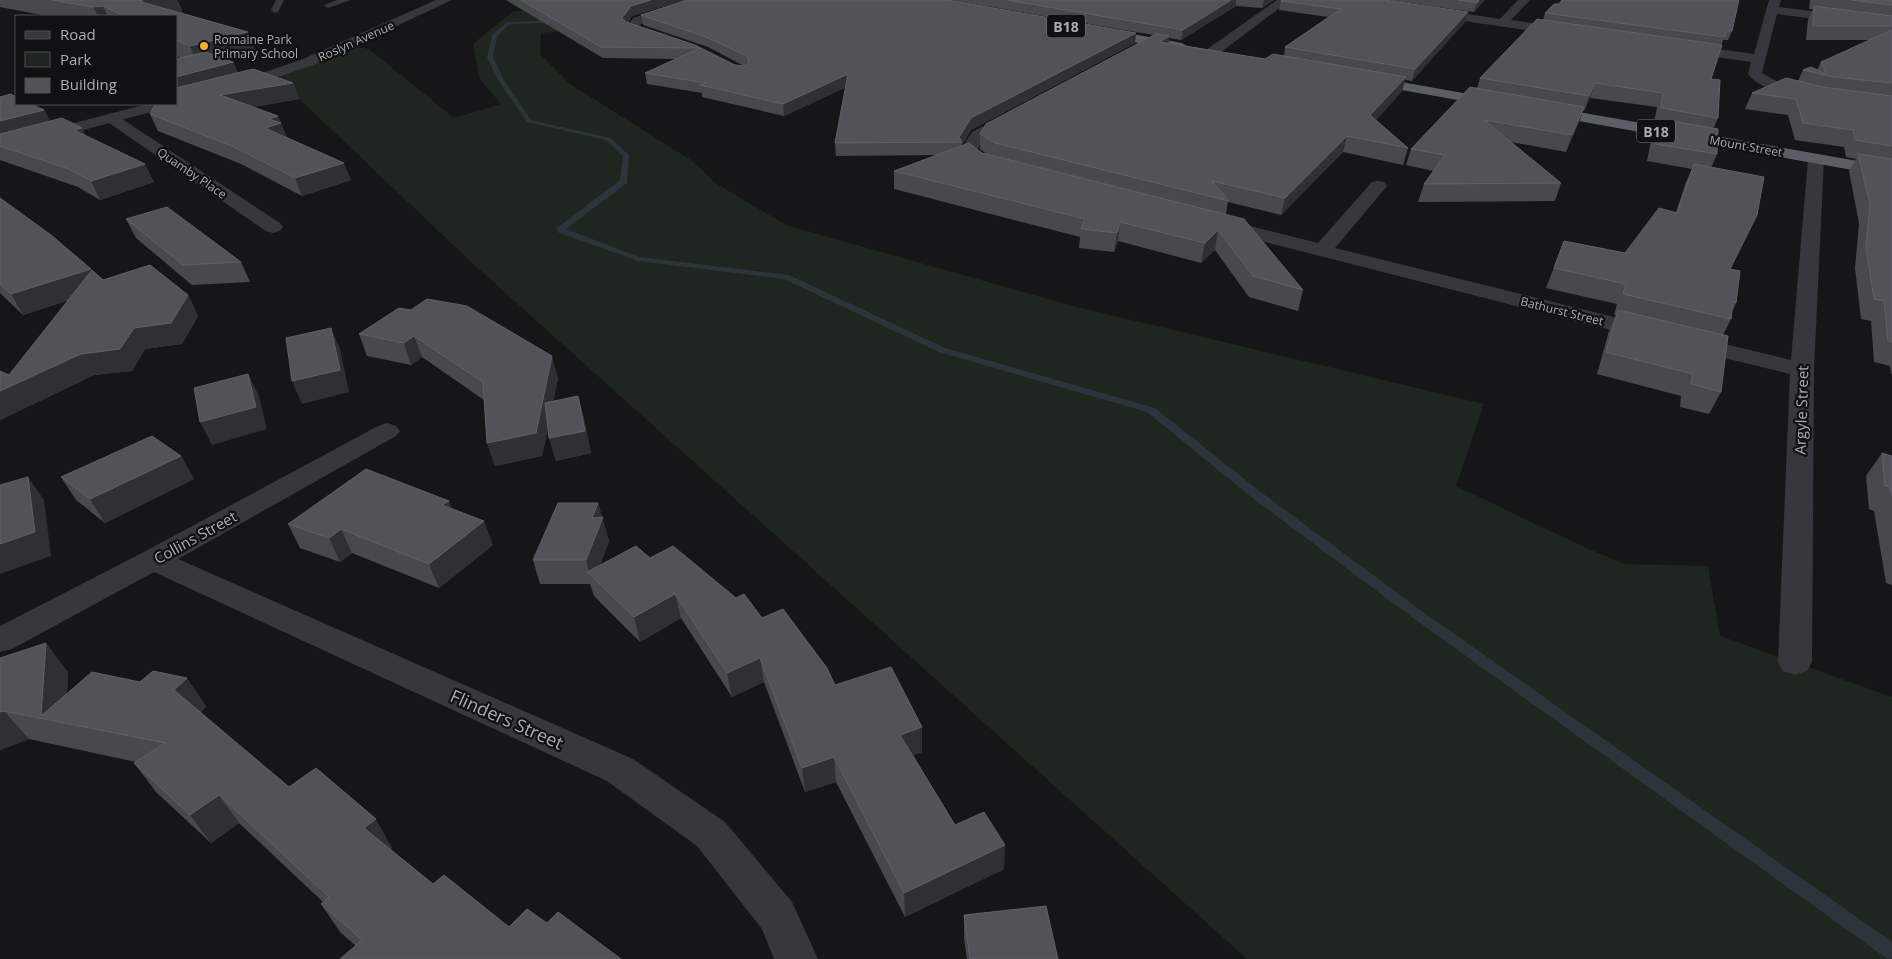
<svg xmlns="http://www.w3.org/2000/svg" width="1892" height="959" viewBox="0 0 1892 959" font-family="'Open Sans',sans-serif">
<rect width="100%" height="100%" fill="#161618"/>
<path fill="#1e261f" d="M559,5L609,27L541,33L540,54L570,84L691,160L717,184L786,225L1073,306L1484,404L1456,486L1586,548L1625,564L1708,566L1720,636L1892,697V959H1247L470,261L273,74L346,45L369,49L454,118L501,104L479,78L473,44L512,12Z"/>
<g fill="none" stroke-linecap="round" stroke-linejoin="round">
<path fill="#2c353c" fill-rule="evenodd" d="M555,16L559,17L542,23L510,24L497,36L493,57L504,80L531,120L610,138L629,155L627,183L566,229L639,257L789,275L945,348L1155,408L1258,490L1419,609L1892,942V959L1886,958L1409,615L1250,496L1147,412L939,352L784,279L638,261L557,232V228L620,180L623,156L606,140L527,122L498,80L487,57L492,35L507,22L542,21Z"/>
<path fill="#37383d" fill-rule="evenodd" d="M276,0H284L278,12L275,13L271,10Z
M337,0H351L328,8L324,5Z"/>
<path fill="#37383d" fill-rule="evenodd" d="M690,0H708L706,2L641,24L639,26L668,35L670,38L668,41L664,42L628,31L626,28L633,18Z
M1518,0H1530L1511,20L1567,28L1573,32L1567,36L1429,16L1423,12L1429,8L1500,19Z
M1769,0H1781L1779,7L1892,21V29L1777,14L1762,73L1778,82L1813,91L1815,94L1813,97L1808,98C1788,94 1761,91 1748,74L1751,62L1681,52L1674,48L1681,44L1754,54Z
M1014,110L1019,112L1022,115L1019,118L984,138L977,150L1002,167L999,171H987L962,155L960,151L972,132Z
M111,113L116,115L280,223L283,227L280,231L273,233L266,231L106,121L103,118L106,115Z
M1816,154L1822,155L1824,159L1814,370L1812,662L1807,671L1795,675L1783,671L1778,662L1790,374L1683,348L1680,343L1683,338L1691,336L1791,360L1808,159L1810,155Z
M1378,181L1384,182L1387,186L1335,248L1658,328L1661,333L1658,338L1650,340L1214,229L1212,225L1214,221L1221,219L1318,243L1372,182Z
M387,423L396,426L400,431L396,436L178,559L633,759L725,822L792,902L818,959H774L762,929L697,846L607,781L154,572L12,649L0,652V626L142,553L378,426Z"/>
<path fill="#37383d" fill-rule="evenodd" d="M436,0H452L313,65L278,77L181,104H172L170,107L0,152V142L148,104H176V96L268,71L303,59Z
M1277,0H1290L1216,56H1206L1204,53L1206,50Z"/>
<path fill="#5b5e65" fill-rule="evenodd" d="M1099,28L1182,43L1189,47L1182,51L1095,35L1093,32Z
M1367,76L1497,99L1502,100L1504,103L1502,106L1497,107L1362,83L1360,80L1362,77Z
M1544,106L1892,167V177L1539,114L1536,111L1539,108Z"/>
</g>
<path fill="#47494d" d="M0,0H177L182,10V13L248,32L256,53L227,60L233,62L238,73L293,83L299,99L252,107L278,116L287,138L351,180L302,196L241,164L158,131L150,114L176,104L181,58L176,56V16H47L0,7Z
M506,0H684L632,16L628,23L695,45L735,65L744,66L708,47L643,25L641,15L1136,33L1135,43L971,130L962,145V146L988,155L980,149V134L1153,35L951,0H1274L1262,8L1236,6L1181,40L1169,38L1168,43L1265,59L1284,56L1285,47L1328,17L1279,10L1281,1L1465,22L1412,81L1405,80L1402,91L1376,120L1408,148L1403,165L1343,152L1281,215L1228,202L1226,214L1303,290L1298,311L1249,297L1215,250L1201,263L1118,241L1114,252L1079,248L1080,237L894,189V171L937,155L836,156L835,143L846,87L784,116L702,97V93L647,84L645,73L676,59L603,58Z
M1386,0H1485L1474,12Z
M1810,0H1892V374L1891,373L1890,366L1874,362L1871,321L1861,319L1855,268L1859,223L1849,171L1856,159L1846,157L1844,147L1795,140L1788,115L1745,109L1752,93L1798,81L1803,70H1817L1821,62L1869,40H1806L1808,20L1813,9H1809Z
M1545,13L1732,31L1728,40H1723L1711,79L1718,118L1713,129L1717,154L1711,168L1736,303L1732,312L1731,319L1723,335L1721,392L1709,414L1680,407L1681,396L1597,374L1609,331L1616,315H1614L1617,304L1546,288L1564,241L1625,253L1676,212L1686,182L1692,169L1647,161L1652,136L1657,124L1654,123L1657,107L1590,98L1584,111H1583L1566,152L1511,142L1561,183L1555,201L1418,202L1424,184L1433,171L1406,165L1411,149L1477,89L1480,78L1543,20Z
M0,97L44,110L50,121L82,128L85,135L154,182L100,200L78,187L0,160Z
M0,198L103,280L188,295L198,316L182,344L145,349L132,371L94,375L0,420V371L9,375L69,300L23,315L0,293Z
M126,219L241,262L250,282L192,285L136,238Z
M399,308L558,378L553,401L578,396L584,419L591,453L556,461L549,438L548,428L542,456L495,466L487,443L484,400L422,357L411,365L367,356L359,334Z
M1882,453L1892,456V585L1886,583L1874,511L1869,509L1866,476Z
M181,456L194,479L105,523L76,500L61,477Z
M598,503L609,541L600,565L650,558L736,598L762,618L835,685L922,727V752L913,755L955,825L1004,869L905,917L836,782L805,792L764,682L732,697L681,618L640,642L594,596L590,584H540L533,560Z
M452,509L493,545L439,588L352,553L340,562L300,548L288,524Z
M0,658L68,672L67,693L206,706L200,713L289,787L392,848L390,849L433,884L509,927L547,923L621,959L356,946L340,932L321,904L323,902L239,823L211,843L156,792L134,763L136,762L29,739L0,750Z
M964,915L1058,959H967L964,939Z"/>
<path fill="#2f3033" d="M143,0H177L182,10V14L138,1Z
M651,0H684L632,16L624,28L622,18L631,6Z
M1231,0H1236V6L1181,40L1183,30Z
M1264,0H1274L1262,8Z
M1479,0H1485L1474,12L1477,3Z
M103,6L108,16H98L93,7Z
M1468,12L1465,22L1412,81L1415,69Z
M248,32L256,53L198,67L190,46Z
M1136,33L1135,43L971,130L962,145V142L959,137L971,118Z
M1169,36L1168,49L1160,42Z
M233,62L239,77L176,94V77Z
M848,74L849,86L784,116L783,104Z
M1406,77L1402,91L1367,131L1370,115Z
M293,83L299,99L226,112L220,95Z
M1595,83L1590,98L1584,111L1589,96Z
M1584,107L1579,123L1566,152L1572,135Z
M44,110L53,126L0,140V121Z
M278,116L281,124V123L288,140L265,128L269,119Z
M82,128L90,145L74,130Z
M1347,136L1343,152L1281,215L1285,198Z
M344,163L351,180L302,196L295,178Z
M145,164L154,182L100,200L91,181Z
M1120,222L1118,241L1114,252L1117,233Z
M1218,230L1215,250L1201,263L1205,243Z
M91,269L102,289L23,315L11,294Z
M188,295L198,316L182,344L145,349L132,371L94,375L0,420V391L134,328Z
M331,328L340,349L349,392L302,404L292,381Z
M414,336L422,357L411,365L404,343Z
M552,356L558,378L542,456L495,466L487,443Z
M248,374L259,396L267,429L212,445L200,422Z
M578,396L584,419L591,453L556,461L549,438Z
M181,456L194,479L105,523L90,499Z
M28,477L44,500L51,556L0,574V544Z
M449,501L458,524L442,505Z
M598,503L609,541L595,579L590,576L586,560L592,518Z
M484,521L493,545L439,588L429,564Z
M341,529L352,553L340,562L329,538Z
M675,594L681,618L640,642L634,617Z
M46,643L68,672L66,723L41,716Z
M760,658L764,682L732,697L727,673Z
M187,678L206,706L193,719L174,690Z
M4,711L29,739L0,750V712Z
M922,727V752L901,759L900,735Z
M834,757L836,782L805,792L802,768Z
M219,795L239,823L211,843L190,815Z
M376,819L392,848L381,857L364,828Z
M1005,845L1004,869L905,917L904,893Z"/>
<path fill="#525359" stroke="#5f6168" d="M52,0H143L138,1L248,32L190,46L176,40V16H125L103,6L93,7Z
M521,0H651L631,6L622,18L626,22L695,45L735,65L746,66L749,62L747,56L706,37L641,15L687,0H948L1136,33L971,118L959,137L962,142L835,143L848,74L783,104L700,85L706,83L645,73L700,48L601,47Z
M1007,0H1231L1183,30Z
M1282,0H1384L1468,12L1415,69L1285,47L1341,9L1281,1Z
M1458,0H1479L1477,3Z
M1562,0H1739L1732,31H1727L1724,37L1545,13L1554,4H1559Z
M1851,0H1892V5Z
M1814,6L1892,16V26H1813Z
M1537,19L1722,45L1711,79L1720,80L1718,118L1661,108L1663,93L1595,83L1589,96L1480,78Z
M1892,30V83L1833,77L1803,70L1811,67L1826,74L1821,62Z
M1156,34L1169,36L1160,42L1265,59L1273,54L1406,77L1370,115L1408,148L1347,136L1285,198L1212,181L1229,201L995,143L980,134L986,124Z
M206,52L233,62L176,77V59Z
M253,69L293,83L220,95L278,116L269,119L281,123L265,128L344,163L295,178L234,147L150,114L155,104H176V88Z
M1786,78L1823,87L1892,96V146L1855,140L1853,130L1803,123L1796,99L1752,93Z
M1470,87L1584,107L1572,135L1484,120L1561,183L1424,184L1445,155L1411,149Z
M11,94L16,97V104H31L44,110L0,121V97Z
M62,118L82,128L74,130L145,164L91,181L69,169L0,146V134Z
M1659,119L1718,129L1717,154L1655,144Z
M969,143L982,153L1244,219L1303,290L1253,276L1218,230L1205,243L1120,222L1117,233L1081,229L1085,219L894,171Z
M1858,154L1892,159V342L1888,341L1884,301L1874,299L1866,248L1870,204Z
M1694,164L1764,177L1757,215L1730,269L1740,271L1736,303L1733,302L1731,319L1623,294L1626,284L1554,268L1564,241L1625,253L1659,208L1677,213Z
M0,198L51,235L91,269L11,294L0,284Z
M167,207L241,262L183,265L126,219Z
M150,265L188,295L171,323L134,328L120,349L81,354L0,391V371L9,375L92,270L103,280Z
M427,299L467,306L552,356L536,433L487,443L483,382L414,336L404,343L359,334L399,308L411,310Z
M1618,310L1728,336L1721,392L1691,384L1693,374L1606,352Z
M331,328L340,370L292,381L286,338Z
M248,374L256,407L200,422L194,388Z
M578,396L585,431L549,438L545,403Z
M152,436L181,456L90,499L61,477Z
M1882,453L1892,456V496L1890,487L1885,486Z
M366,469L449,501L442,505L484,521L429,564L341,529L329,538L288,524Z
M28,477L35,532L0,544V485Z
M558,503H598L592,518L603,517L586,560H533Z
M636,546L650,558L673,546L736,598L744,594L762,618L783,609L827,668L835,685L891,667L922,727L900,735L955,825L984,812L1005,845L904,893L834,757L802,768L760,658L727,673L675,594L634,617L587,572Z
M46,643L41,716L92,672L140,682L153,671L187,678L174,690L289,787L316,768L376,819L364,828L433,884L444,875L509,927L527,909L547,923L558,912L621,959H340L362,940L321,904L329,897L219,795L190,815L134,763L165,743L4,711L0,712V658Z
M1046,906L1058,959H970L964,915Z"/>
<circle fill="#f2b134" stroke="#111113" stroke-width="2" cx="204" cy="46" r="5"/>
<g text-anchor="middle" dominant-baseline="central" stroke-width="4.5" stroke-linejoin="round" paint-order="stroke">
<g font-size="12" fill="#a8adb8" stroke="#111113" text-anchor="start">
<text x="214" y="39">Romaine Park<tspan x="214" dy="14">Primary School</tspan></text>
</g>
<g font-size="12" fill="#a8adb8" stroke="#111113">
<text transform="translate(356 41) rotate(-24)">Roslyn Avenue</text>
<text transform="translate(1746 146) rotate(10)">Mount Street</text>
<text transform="translate(192 173) rotate(34)">Quamby Place</text>
<text transform="translate(1562 311) rotate(14)">Bathurst Street</text>
</g>
<g fill="#111113" stroke="#7b7e86" stroke-width="1">
<rect x="1047" y="14.5" width="38" height="23" rx="4"/>
<rect x="1637" y="119.5" width="38" height="23" rx="4"/>
</g>
<g font-size="14" font-weight="bold" fill="#a8adb8">
<text x="1066" y="26">B18</text>
<text x="1656" y="131">B18</text>
</g>
<g font-size="15" fill="#a8adb8" stroke="#111113">
<text transform="translate(1801 410) rotate(-88)">Argyle Street</text>
<text transform="translate(195 537) rotate(-29)">Collins Street</text>
</g>
<g font-size="18" fill="#a8adb8" stroke="#111113">
<text transform="translate(507 719) rotate(24)">Flinders Street</text>
</g>
</g>
<rect x="15" y="15" width="162" height="90" fill="#111113" stroke="#4d4f55"/>
<rect x="25" y="31" width="25" height="8" fill="#37383d" stroke="#4d4f55"/>
<text x="60" y="40" font-size="15" fill="#a8adb8">Road</text>
<rect x="25" y="52" width="25" height="15" fill="#1e261f" stroke="#4d4f55"/>
<text x="60" y="65" font-size="15" fill="#a8adb8">Park</text>
<rect x="25" y="78" width="25" height="15" fill="#525359" stroke="#4d4f55"/>
<text x="60" y="90" font-size="15" fill="#a8adb8">Building</text>
</svg>
